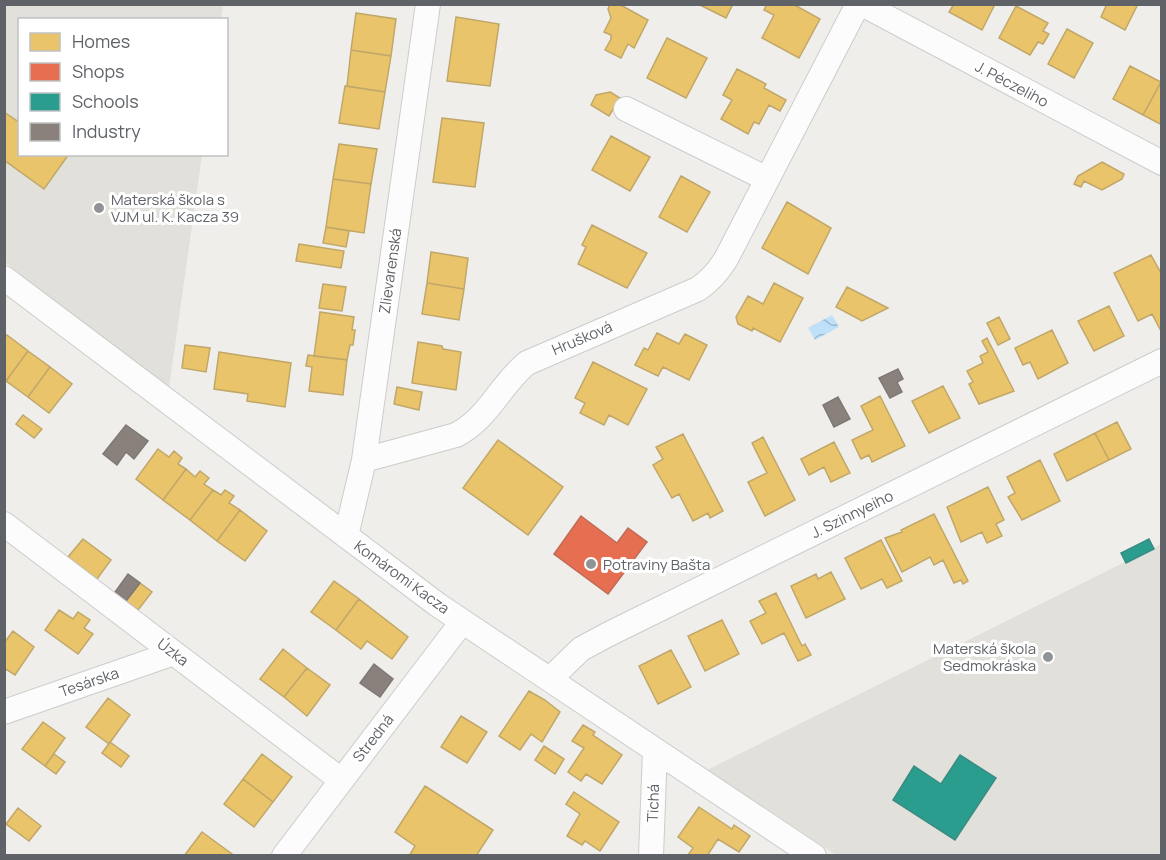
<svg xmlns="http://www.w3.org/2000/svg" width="1166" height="860" viewBox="0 0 1166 860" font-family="Manrope,sans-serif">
<defs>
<pattern id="water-waves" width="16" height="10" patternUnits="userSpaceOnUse" patternTransform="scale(1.5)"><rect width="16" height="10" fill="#bfe0f9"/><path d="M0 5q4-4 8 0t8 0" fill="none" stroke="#9eb9cd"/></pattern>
</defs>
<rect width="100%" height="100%" fill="#efeeea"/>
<path fill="#e2e0da" d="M4,5H223L221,19L20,20V154L202,155L169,388L5,262Z
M1161,544V855H836L707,770Z"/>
<path fill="url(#water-waves)" d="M832,315L839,327L815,340L808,328Z"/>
<path fill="#e9c46a" stroke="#c0a769" stroke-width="1.5" d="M610,4H619L648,20L634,48L628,44L621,58L605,50L611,39V35L604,32L611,18L608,9Z
M698,4H733L726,18Z
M767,4H793L820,19L799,58L762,38L774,15L764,10Z
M954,4H995L982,30L949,12Z
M1107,4H1138L1125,30L1101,17Z
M1016,6L1048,23L1043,31L1049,34L1043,44L1038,42L1030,55L999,38Z
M356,13L396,19L391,56L351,50Z
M456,17L499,24L490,86L447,81Z
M1067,29L1093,43L1074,78L1048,64Z
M667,38L707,58L686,98L647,78Z
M351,50L391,56L385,92L347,86Z
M1130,66L1161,82L1143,115L1113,99Z
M737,69L766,84L764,88L786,100L780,111L769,105L759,124L754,122L748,134L721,119L732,100L723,95Z
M1161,82H1162V125L1143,115Z
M345,86L385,92L379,129L339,123Z
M610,92L620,98L609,116L591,105L596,95Z
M4,112L20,123V154H69L44,189L4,160Z
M442,118L484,123L475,187L433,182Z
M611,136L650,157L630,191L592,170Z
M339,144L377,149L371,184L333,179Z
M1102,162L1124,174L1122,179L1102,190L1084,181L1081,187L1074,184L1078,176Z
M681,176L710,192L687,232L659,217Z
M333,179L371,184L364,233L326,227Z
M787,202L831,228L808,274L762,248Z
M592,225L647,253L627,288L578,264L586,247L582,245Z
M326,227L349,231L346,247L323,243Z
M299,244L344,251L341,268L296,261Z
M431,252L468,258L464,289L427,283Z
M1151,255L1162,275V333L1152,314L1138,321L1114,273Z
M427,283L464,289L459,320L422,314Z
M774,283L803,298L780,342L753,328L752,331L738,324L736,317L748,296L763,304Z
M323,284L346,287L342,311L319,308Z
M847,287L888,308L862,321L836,307Z
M1109,306L1124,336L1094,351L1078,321Z
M320,312L354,317L352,330H355L353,345H350L347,360L314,356Z
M999,317L1010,339L998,345L987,323Z
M1052,330L1068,363L1038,379L1030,362L1023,365L1015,348Z
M657,333L679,344L685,334L707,345L689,380L663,367L658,376L635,365L644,348L648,350Z
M7,335L28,351L6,381L4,379V338Z
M987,338L1014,391L979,404L969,384L973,382L967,371L983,363L980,356L988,352L982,341Z
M418,342L442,346L443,349L461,352L456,390L412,383Z
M185,345L210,348L206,372L182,368Z
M28,351L50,367L28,397L6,381Z
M219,352L291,363L285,407L247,401L248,394L214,389Z
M308,355L347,360L343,395L309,391L312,367L306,366Z
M593,362L647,389L628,425L609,415L604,425L580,413L585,403L575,398Z
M50,367L72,384L49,413L28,397Z
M943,386L960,418L929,433L912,401Z
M397,387L422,392L419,410L394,404Z
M880,396L905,446L872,462L869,455L861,459L852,440L873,430L861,406Z
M23,415L42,429L34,438L16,424Z
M1117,422L1131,449L1109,460L1095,433Z
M1095,433L1109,460L1067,481L1054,454Z
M683,434L723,511L710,518L708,513L693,521L679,494L672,498L653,465L663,459L656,447Z
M763,437L795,500L765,516L748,482L767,473L752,443Z
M498,440L563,487L528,535L463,488Z
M834,442L850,473L831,482L824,467L809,475L801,459Z
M158,449L169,457L174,451L182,458L178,464L186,469L163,500L136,479Z
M1040,460L1060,501L1022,520L1008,497L1015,493L1007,477Z
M186,469L195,477L200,471L209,478L204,484L213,490L190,520L163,500Z
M988,487L1004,520L996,524L1002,536L987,543L982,532L961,542L947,507Z
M213,490L221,495L225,490L234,496L229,503L240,510L217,541L190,520Z
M240,510L267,531L245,561L217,541Z
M934,514L968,581L963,584L961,580L954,583L943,560L934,565L930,557L902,572L885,538L902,532L901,530Z
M83,539L111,560L97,579L68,557Z
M881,540L902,581L887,588L882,579L861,589L845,558Z
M831,572L845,599L806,618L791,586L816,574L818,579Z
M334,581L359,599L336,630L311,612Z
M140,583L152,592L138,610L126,601Z
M776,593L802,646L805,644L811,655L798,661L784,633L762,644L750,621L766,613L759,601Z
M359,599L408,637L392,659L367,641L361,649L336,630Z
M59,610L73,619L78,612L90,620L84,628L93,634L78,654L45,630Z
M722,620L739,654L705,671L688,636Z
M13,631L34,647L15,675L4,668V643Z
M283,649L307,668L284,697L260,679Z
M671,650L691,687L658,704L639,666Z
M307,668L330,685L307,716L284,697Z
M529,691L545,700L560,712L542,742L531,734L520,750L499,736Z
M108,698L130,715L109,744L86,727Z
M461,716L487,732L467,763L441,747Z
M43,722L65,738L45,766L22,749Z
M583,725L595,732L593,735L622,755L602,784L586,774L581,781L568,772L584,748L572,741Z
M110,742L129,756L121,767L102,753Z
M544,746L564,759L555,774L535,760Z
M54,754L65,762L56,774L45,766Z
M262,754L292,777L273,802L243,779Z
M243,779L273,802L254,827L224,804Z
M425,786L493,830L476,856H409L415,846L395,832Z
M574,792L619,822L600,851L585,841L582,845L567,836L580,814L566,804Z
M699,807L732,829L734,825L750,836L739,852L718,839L707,856L688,855L693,848L678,837Z
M18,808L41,826L29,841L6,824Z
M202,832L232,854L231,856H184Z"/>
<path fill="#e76f51" stroke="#be6b58" stroke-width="1.5" d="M581,516L617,543L628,528L647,542L608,594L554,554Z"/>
<path fill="#2a9d8f" stroke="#3a8c83" stroke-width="1.5" d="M1149,539L1154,549L1126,563L1121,553Z
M960,755L996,778L955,840L893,800L914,766L941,784Z"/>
<path fill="#8a817c" stroke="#7d7876" stroke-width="1.5" d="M898,369L903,379L897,382L902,392L890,398L879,378Z
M838,397L850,419L834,427L823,405Z
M126,425L148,441L134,459L126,452L117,465L103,454Z
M128,574L140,583L126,601L115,592Z
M374,664L393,679L380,697L360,683Z"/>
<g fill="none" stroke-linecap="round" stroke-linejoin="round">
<defs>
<path id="street" d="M862,4L1162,163
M626,109L767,179
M4,278L438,605L814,856
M364,460L456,435C488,419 500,385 527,363L698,289C710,281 718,272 726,259L858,4
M4,524L341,780
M346,536L364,460L428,4
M550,679L581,649L607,635L1162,361
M4,712L174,653
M284,856L462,622
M651,856L655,750"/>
</defs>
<use href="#street" stroke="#cbcccc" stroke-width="26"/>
<use href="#street" stroke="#fdfcfc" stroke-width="24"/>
</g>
<g fill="#919496" stroke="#fff" stroke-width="2">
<circle cx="99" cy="208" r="6"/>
<circle cx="591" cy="564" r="6"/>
<circle cx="1048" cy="657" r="6"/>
</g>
<g text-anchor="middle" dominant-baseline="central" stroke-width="6" stroke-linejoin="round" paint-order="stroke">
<g font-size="15" fill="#5f6368" stroke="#fff">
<text transform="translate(1012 84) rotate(28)">J. Péczeliho</text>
<text transform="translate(390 271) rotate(-82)">Zlievarenská</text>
<text transform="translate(582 338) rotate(-23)">Hrušková</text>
<text transform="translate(852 514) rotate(-26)">J. Szinnyeiho</text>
<text transform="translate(402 577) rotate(36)">Komáromi Kacza</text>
<text transform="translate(173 652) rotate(37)">Úzka</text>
<text transform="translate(89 682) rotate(-19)">Tesárska</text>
<text transform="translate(373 738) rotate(-52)">Stredná</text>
<text transform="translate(653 803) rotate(-88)">Tichá</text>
</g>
<g font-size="15" fill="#5f6368" stroke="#fff" text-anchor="start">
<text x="111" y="199">Materská škola s<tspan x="111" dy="17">VJM ul. K. Kacza 39</tspan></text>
<text x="603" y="564">Potraviny Bašta</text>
<text x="1036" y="648" text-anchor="end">Materská škola<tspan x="1036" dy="17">Sedmokráska</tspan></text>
</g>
</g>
<rect width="1166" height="860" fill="none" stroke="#5f6368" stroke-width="12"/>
<rect x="18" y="18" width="210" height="138" fill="#ffffff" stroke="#bfc1c3" stroke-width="1.5"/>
<rect x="30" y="33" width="30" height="18" fill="#e9c46a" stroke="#bfc1c3" stroke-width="1.5"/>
<text x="72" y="48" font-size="18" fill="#5f6368">Homes</text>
<rect x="30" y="63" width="30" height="18" fill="#e76f51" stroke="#bfc1c3" stroke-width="1.5"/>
<text x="72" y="78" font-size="18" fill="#5f6368">Shops</text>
<rect x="30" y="93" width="30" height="18" fill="#2a9d8f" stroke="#bfc1c3" stroke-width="1.5"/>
<text x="72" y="108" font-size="18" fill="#5f6368">Schools</text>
<rect x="30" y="123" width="30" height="18" fill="#8a817c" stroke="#bfc1c3" stroke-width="1.5"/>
<text x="72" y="138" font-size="18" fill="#5f6368">Industry</text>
</svg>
